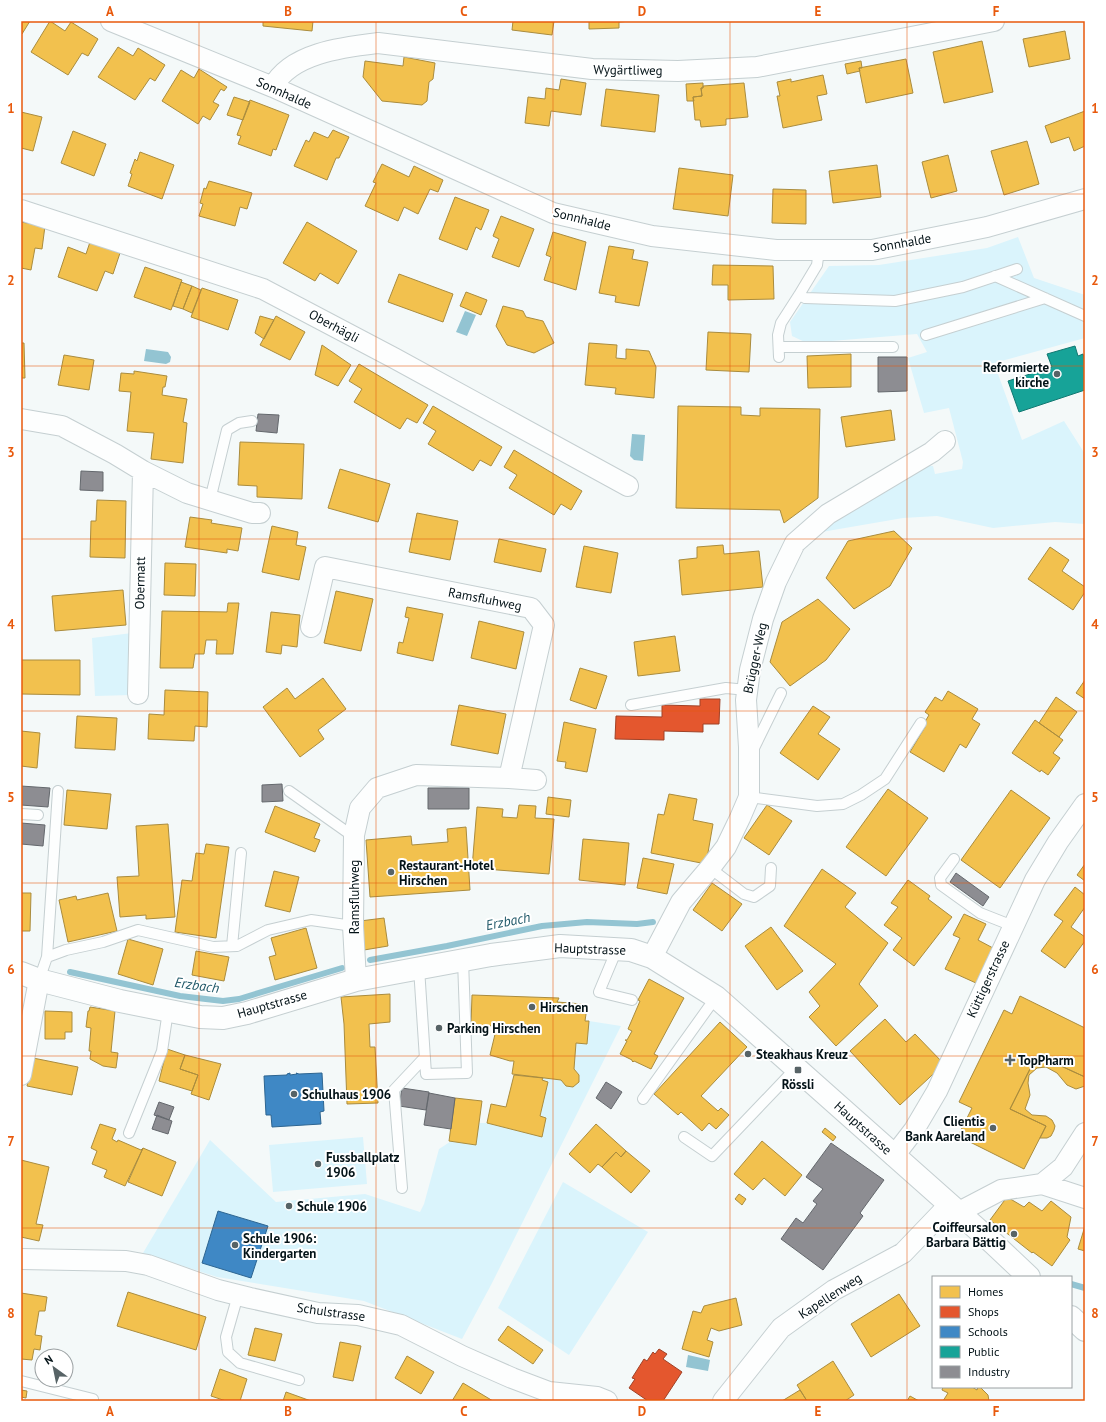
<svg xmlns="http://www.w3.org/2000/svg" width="1106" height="1422" viewBox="0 0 1106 1422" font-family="'PT Sans',sans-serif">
<rect width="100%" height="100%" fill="#f4f9f9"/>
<path fill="#daf4fc" d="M1018,237L1034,278L1085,295V338L994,363L1022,440L1064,421L1085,454V524L1055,522L993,528L937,516L903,518L816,533L926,466H933L935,474L962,469L963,462L949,408L924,413L908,358L927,352L917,334L807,343L792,336L790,322L829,266L879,265L987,248Z
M132,633V695L95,696L92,638Z
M589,1021L621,1026L491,1285L462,1339L364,1301L217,1277L143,1253L210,1140L276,1202L365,1194L420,1212L424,1204L439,1149L479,1123H487L541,1136L546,1118L540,1116L548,1082L542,1080L543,1078L561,1080L573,1086L579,1082V1075L574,1069L576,1043L587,1044Z
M363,1137L367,1184L273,1192L269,1145Z
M563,1182L648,1232L569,1355L498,1308Z"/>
<path fill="#93c4d2" d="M465,311L476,315L467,336L456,332Z
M146,349L168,352L171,357L170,362L166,364L144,361Z
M632,434L645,435L643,461L634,460L630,456Z
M688,1355L710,1360L708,1371L686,1367Z"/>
<path fill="#f2c14e" stroke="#aa8c3e" d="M21,21H30L22,34H21Z
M50,21L65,31L71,22L98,39L88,56L82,53L68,75L31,52Z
M263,21H313L312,31L263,26Z
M513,21H554L552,35L512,30Z
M589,21H631L619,22V28L589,29Z
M1065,31L1070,59L1029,67L1023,39Z
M982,41L993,92L944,103L933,52Z
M118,47L133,56L138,48L165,65L155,81L150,78L135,100L98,77Z
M404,57L435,63L433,79L429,82L427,101L422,105L382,101L363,77L365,61L403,66Z
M906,59L913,93L866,103L859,68Z
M861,61L862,68H859L860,71L847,74L845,64Z
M199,69L227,87L224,91L221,89L213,102L219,105L210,120L203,116L198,124L162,101L181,70L194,78Z
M823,75L827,94L817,96L822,120L783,128L777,96H780L777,82L791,79V82Z
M561,79L586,83L581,115L551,111L549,126L525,123L528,97L545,99L546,88L559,90Z
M703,83V88H701L702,96L693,97L694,101H687L686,84Z
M744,83L748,117L726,119V125L701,127L700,120H695L693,97L702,96L701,88H703V86Z
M606,89L659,95L655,132L601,126Z
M234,97L250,102L243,120L227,115Z
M250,100L289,115L276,150L273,149L271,156L238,144L241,136L237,135Z
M1085,111V146L1074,151L1069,137L1051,143L1045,126Z
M21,112L42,117L33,151L21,148Z
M333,130L349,137L339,158H336L327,180L294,166L306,140L309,142L314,132L328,138Z
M73,131L106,144L94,176L61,163Z
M1027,141L1039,184L1004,195L991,151Z
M140,152L174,165L162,199L128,186L132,174L130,173L135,159L137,161Z
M948,155L957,191L931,198L922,162Z
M382,164L409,177L414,166L443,180L438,192L430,189L418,214L404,207L398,221L365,206L376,183L373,182Z
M877,165L881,197L833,203L829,171Z
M679,168L733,175L728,216L673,209Z
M209,181L252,193L247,209L240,207L235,226L199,216L203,204L200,203L204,188L206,189Z
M773,189L806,190V224L772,223Z
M455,197L489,210L481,230L476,227L467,250L439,239Z
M501,216L534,229L519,267L492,257L499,239L493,236Z
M21,222L45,226L42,249L35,248L31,270L21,268Z
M307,222L357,251L338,284L320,273L315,281L283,263Z
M553,232L586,242L576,290L544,280L551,257L546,255Z
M90,242L120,253L113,274L105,271L97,291L58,277L68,247L86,254Z
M609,246L634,250L632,259L648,262L639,306L615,302L616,296L599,293Z
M713,265L773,266L774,299L728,300V285H712Z
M145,267L182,280L171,310L134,297Z
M399,274L453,294L443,322L388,302Z
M181,282L192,286L183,309L173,306Z
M192,286L201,290L192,313L183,309Z
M202,288L238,300L228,330L191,317Z
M466,292L487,300L481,315L460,306Z
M503,306L523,311L526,317L543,321L554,343L534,353L507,345L496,326Z
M260,316L274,320L264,339L255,333Z
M276,316L305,332L290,360L260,345Z
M708,332L751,334L749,372L706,370Z
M21,343H24L25,378H21Z
M589,343L617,345L616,358L626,359V349L649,351L656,367L654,398L615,394L616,388L585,385Z
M322,345L351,365L338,386L315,375Z
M851,354V387L808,388L807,356Z
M64,355L94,360L89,390L58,385Z
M359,364L428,405L417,423L407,418L400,429L354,402L362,389L349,381Z
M134,371L167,376L165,387H163L162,395L187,399L183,422L187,423L183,463L151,459L154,433L127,431L131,392L119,391L121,373L134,374Z
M433,406L502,447L491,466L480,460L473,471L428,444L436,431L423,423Z
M678,406L741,407V415L760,416V408L820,409L818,498L784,523L780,510L676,508Z
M891,410L895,440L846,447L841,417Z
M240,442L304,444L302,499L257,497V486L238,485Z
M514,450L582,491L571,510L561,504L554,515L509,488L517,475L504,467Z
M340,469L390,484L378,522L328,508Z
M97,500L126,501L125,558L90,557L91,521H96Z
M417,513L458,521L450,560L409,552Z
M190,517L212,520L211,523L242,528L238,551L227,549V553L185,547Z
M272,526L298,532L296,545L306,547L299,580L262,572Z
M894,531L912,548L890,586L854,609L826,578L848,541Z
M499,539L546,549L541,572L494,562Z
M723,545L724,554L759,551L763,587L682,595L679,560L697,558V547Z
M584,546L618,553L611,593L576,587Z
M1050,547L1069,560L1062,571L1085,587V592L1073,610L1028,579Z
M165,563L196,564L195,596L164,595Z
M123,590L126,625L55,631L52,596Z
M336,591L373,599L361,651L324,643Z
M818,599L850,629L826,660L790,686L770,662L782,622Z
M228,603H239L233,654H216L217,640H206L204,654H195L193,668H160L162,611L227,612Z
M407,607L443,614L433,661L397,653L399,642L403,643L409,618L405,617Z
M271,612L300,615L297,647L282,645L281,654L266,652Z
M479,621L524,632L516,669L471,658Z
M675,636L680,671L638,676L634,642Z
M21,660H80V695L21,694Z
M580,668L607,676L596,709L570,700Z
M323,678L346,709L318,730L324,739L300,757L263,707L287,688L295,699Z
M1085,680V699L1076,693Z
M165,690L208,692L207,727L195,726L194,741L148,739L149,714L164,715Z
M948,691L978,709L972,719L980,724L966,748L960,744L944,772L910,752L925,727L923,725L929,715L925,712L935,697L942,701Z
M1056,697L1077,712L1059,737L1039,723Z
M459,705L506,714L498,754L451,745Z
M813,706L830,717L818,734L840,749L818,780L780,753Z
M77,716L117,718L115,750L75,748Z
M1035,720L1063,740L1053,753L1060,758L1048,775L1041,770L1040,772L1012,753Z
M564,722L596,729L587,772L565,768L566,762L557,761Z
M21,731L40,733L37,768L21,766Z
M888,789L928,818L886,876L846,847Z
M67,790L111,794L107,829L64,825Z
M1011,790L1050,818L1000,888L961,860Z
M669,794L697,799L693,820L713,824L706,864L651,853L658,814L664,815Z
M548,797L571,800L569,817L546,814Z
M519,805L536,806L535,818L554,819L549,874L472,868L477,807L503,809L502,817L517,818Z
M767,805L792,821L769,855L744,838Z
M275,806L320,824L314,838L320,840L315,852L265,832Z
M168,824L175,917L146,919V915L120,917L117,877L139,876L136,826Z
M466,827L470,890L370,897L366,840L411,836L412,845L448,842L447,829Z
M583,839L629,843L625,885L579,880Z
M206,844L229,847L216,938L175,932L182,880L192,881L196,853L204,854Z
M643,858L674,864L667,894L637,888Z
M1085,864V881L1077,875Z
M822,869L856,893L845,907L888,943L859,984L878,1006L836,1046L809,1017L820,1006L809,992L836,964L784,926Z
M274,871L299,877L290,912L265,906Z
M908,880L930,896L928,899L952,917L914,966L893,950L902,938L884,925L898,907L891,903Z
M712,883L742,904L722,931L693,910Z
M1075,887L1085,895V907L1071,927L1085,937V941L1065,968L1041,951L1063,921L1054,915Z
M21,893H31L30,931H21Z
M108,893L117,931L68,942L59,900L76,896L77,900Z
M964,914L986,924L978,940L993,948L976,983L945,969L960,938L953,935Z
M384,918L388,946L364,950L360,921Z
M771,927L803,971L777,990L745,946Z
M306,928L317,968L275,980L269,957L276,955L271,938Z
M128,939L163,949L153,985L118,974Z
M196,951L229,957L224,981L192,975Z
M649,979L684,998L654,1054L658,1056L651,1069L634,1061L633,1062L632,1061V1060L620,1054L627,1041L625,1040H627L632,1031L628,1029L640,1001L638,1000Z
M390,994V1022L369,1024L370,1047H375L378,1103L347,1104L344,1024L341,997Z
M472,995L559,998L557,1002L582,1004L586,1014L585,1021H589L587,1044L576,1043L574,1069L579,1075V1082L573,1087L566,1086L561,1080L512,1074L514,1061H510L490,1055L497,1026L471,1025Z
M1020,996L1085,1028V1077L1037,1055L1010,1109L1046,1126L1024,1169L958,1136L972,1108L959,1102L1004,1010L1012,1014Z
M90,1007L115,1011L111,1052L118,1053L116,1068L103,1066L90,1059L91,1051H89L91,1028L86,1027L88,1011H89Z
M45,1011L72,1012V1032H65V1039H45Z
M885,1019L906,1042L915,1034L944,1064L900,1105L850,1051Z
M720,1022L747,1047L701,1096L718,1111L721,1108L729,1115L716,1129L709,1123L702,1131L681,1112L678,1115L654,1094Z
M167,1049L185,1055L180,1069L198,1075L192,1091L159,1081Z
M185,1055L221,1064L209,1100L191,1094L198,1075L180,1069Z
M1037,1055L1085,1077V1086L1076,1089L1067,1085L1057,1073L1046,1067L1037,1068L1029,1075L1028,1083L1030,1095L1025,1109L1032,1115L1046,1116L1052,1120L1055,1126L1054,1130L1051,1136L1047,1138H1040L1046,1126L1010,1109Z
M33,1058L78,1067L72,1095L27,1086Z
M514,1075L543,1078L542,1080L548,1082L540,1116L546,1118L542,1137L487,1123L491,1104L506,1107Z
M455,1098L482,1101L476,1145L449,1141Z
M100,1124L116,1129L112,1139L117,1142L118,1140L141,1150L143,1148L125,1186L104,1177L107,1170L92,1164L97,1151L91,1148Z
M596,1124L626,1151L621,1157L616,1152L602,1167L598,1164L590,1173L569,1154Z
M825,1128L836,1137L833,1141L822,1132Z
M762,1141L802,1175L785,1196L764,1178L753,1190L734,1174Z
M143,1148L176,1162L162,1196L128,1182Z
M626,1151L650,1171L631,1193L602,1167L616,1152L621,1157Z
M21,1160L49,1167L36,1224L43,1225L39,1241L21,1237Z
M739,1194L746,1199L742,1205L735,1199Z
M1007,1197L1024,1207L1029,1202L1042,1211L1051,1201L1071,1217L1067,1237L1070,1240L1052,1266L1033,1252L1032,1253L990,1220Z
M1085,1226V1251L1078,1249Z
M128,1292L206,1317L196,1350L117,1326Z
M21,1293L47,1297L45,1311H39L35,1335L42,1336L40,1350L34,1349L32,1360L21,1359Z
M899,1294L920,1326L871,1357L851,1324Z
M736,1298L742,1325L719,1331L711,1328L707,1340L713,1342L709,1357L682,1349L693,1311L701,1313L704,1306Z
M508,1326L543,1350L533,1364L498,1340Z
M255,1328L282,1334L275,1361L248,1355Z
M340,1342L361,1346L353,1381L333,1377Z
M407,1356L434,1372L421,1394L395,1378Z
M833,1361L854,1395L845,1401H807L797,1385Z
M220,1369L247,1379L240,1401H226L211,1396Z
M463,1383L493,1401H452Z
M943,1387H972L977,1390L978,1387H980L988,1395L989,1401H943L948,1393L942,1390Z
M21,1390L27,1391L26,1398L21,1397Z
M800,1390L807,1401H782Z
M286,1392L311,1401H283Z
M910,1396L919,1401H907Z"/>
<path fill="#e4572e" stroke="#a04227" d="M700,699H720L719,724H703V732L664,731V740L615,739L616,716L662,717V705L700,706Z
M659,1349L667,1354L663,1359L682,1372L663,1401H648L629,1388L635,1379L632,1378L644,1359L647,1361L653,1352L655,1354Z"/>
<path fill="#3f88c5" stroke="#2d6591" d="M290,1073V1075L297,1074L296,1073L299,1074L322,1073L324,1111L320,1112L321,1124L272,1127L271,1115H266L264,1076L287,1075V1074Z
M218,1211L268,1226L251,1278L202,1263Z"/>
<path fill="#17a398" stroke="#117871" d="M1075,346L1078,356L1083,354L1085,361V390L1019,412L1008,381L1052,367L1047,354Z"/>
<path fill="#8d8d92" stroke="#64686d" d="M878,357H907V391L878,392Z
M258,414L279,415L277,433L256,431Z
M81,471L103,472V491L80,490Z
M282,784L283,801L262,802V785Z
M21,786L50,788L48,807L21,805Z
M428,788H469V809H428Z
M21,823L45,825L43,846L21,844Z
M956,873L989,897L983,906L950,882Z
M606,1082L622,1092L611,1109L596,1098Z
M402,1088L429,1092L426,1110L399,1106Z
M429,1093L455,1098L451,1129L424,1125Z
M159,1102L174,1107L169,1120L154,1115Z
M157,1115L172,1121L168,1134L152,1129Z
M831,1143L884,1180L860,1213L863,1216L823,1270L781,1239L796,1218L803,1223L817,1204L813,1201L823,1189L806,1177Z"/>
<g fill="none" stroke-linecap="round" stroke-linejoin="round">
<path stroke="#93c4d2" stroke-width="6" d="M370,960L447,946L542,926L587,922L637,924L653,922
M70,972L180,996L223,1001L239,999L342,968
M1071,1284L1085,1288"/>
<defs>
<path id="service" d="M995,276L1085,316
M799,295L805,298L895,301L963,287L1017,269
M926,335L1045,298
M779,347H893
M779,357L778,335L781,323L799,295L817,265L819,250
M210,500L227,430L239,423L252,421
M631,705L726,688L747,690
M753,750L781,693
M289,791L347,832L354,835
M749,797L817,806L843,804L861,795L885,779L921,723
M21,814L38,815
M954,859L940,878L941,885L980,913L1013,926
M710,868L744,894L754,897L770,886L771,868
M232,946L241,853
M617,949L599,992L632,1000
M47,957L58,791
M419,968L426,1074L467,1073L463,960
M39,980L47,957L66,950L103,942L138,930L213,947L237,946L268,930L311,920L353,926
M643,1099L716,997
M129,1133L162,1051L168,1011
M684,1137L712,1156L796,1068
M402,1188L394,1090L425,1057
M238,1295L226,1337L228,1352L240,1363L299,1380
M21,1381L93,1399"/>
<path id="minor" d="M111,21L273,87L553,213L652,236L776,250H872L987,227L1085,199
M273,87C290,53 344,47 378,43L592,69L678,71L757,67L994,21
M21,210L263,289L394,358L628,486
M21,419L62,426L115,454L143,471L187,493L252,513H260
M311,627L325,567L531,608L544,625L509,778
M138,694L143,471
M652,957L681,902L710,868L726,847L740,818L749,797V747L746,700L750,670L763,619L776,582L795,543L828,514L932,452L945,441
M356,980L353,926L354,835L360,808L377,788L416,775L509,778L536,780
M21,1075L39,980
M894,1156L914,1130L937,1091L1035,880L1058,842L1085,804
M1042,1184L1085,1198
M957,1213L1001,1190L1042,1184L1063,1167L1085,1133
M21,1259L126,1261L148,1265L218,1290L250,1298L318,1313L358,1315L401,1325L462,1356L512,1378L549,1392L597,1397L607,1401
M723,1401L781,1328L834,1290L903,1253L949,1205"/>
<path id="secondary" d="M21,973L39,980L120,1001L200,1017L223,1018L247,1013L356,980L491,955L560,946L631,950L652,957L716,997L993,1243L1029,1277
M1071,1317L1085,1330"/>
</defs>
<use href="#service" stroke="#c5cfd1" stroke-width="12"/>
<use href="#minor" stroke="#c5cfd1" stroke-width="22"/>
<use href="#secondary" stroke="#c5cfd1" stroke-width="24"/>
<use href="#service" stroke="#fdfefe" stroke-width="10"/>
<use href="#minor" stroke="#fdfefe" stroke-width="20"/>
<use href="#secondary" stroke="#fdfefe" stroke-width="22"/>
</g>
<path fill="none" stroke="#e8590c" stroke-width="1" stroke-opacity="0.55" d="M199,21V1401M376,21V1401M553,21V1401M730,21V1401M907,21V1401M21,194H1085M21,366H1085M21,539H1085M21,711H1085M21,883H1085M21,1056H1085M21,1228H1085"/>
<g fill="#576366" stroke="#fff" stroke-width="1.5">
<circle cx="1057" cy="374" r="4"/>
<circle cx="391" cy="872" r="4"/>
<circle cx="532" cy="1007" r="4"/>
<circle cx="439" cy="1028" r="4"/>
<circle cx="748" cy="1054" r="4"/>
<path d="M1008 1054h4v4h4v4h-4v4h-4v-4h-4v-4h4z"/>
<rect x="794" y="1066" width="8" height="8" rx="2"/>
<circle cx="294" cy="1094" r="4"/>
<circle cx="993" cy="1128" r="4"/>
<circle cx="318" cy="1164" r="4"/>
<circle cx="289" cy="1206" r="4"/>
<circle cx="1014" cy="1234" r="4"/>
<circle cx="235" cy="1245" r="4"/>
</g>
<g text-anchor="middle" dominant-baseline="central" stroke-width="4" stroke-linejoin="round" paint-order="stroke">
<g font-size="13" fill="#031217" stroke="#fff">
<text transform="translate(628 70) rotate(1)">Wygärtliweg</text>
<text transform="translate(284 93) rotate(24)">Sonnhalde</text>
<text transform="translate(582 219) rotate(14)">Sonnhalde</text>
<text transform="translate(902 243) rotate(-10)">Sonnhalde</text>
<text transform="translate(334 326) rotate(28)">Oberhägli</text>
<text transform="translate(140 583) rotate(-89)">Obermatt</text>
<text transform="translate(485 599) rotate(11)">Ramsfluhweg</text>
<text transform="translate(755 658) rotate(-78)">Brügger-Weg</text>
<text transform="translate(354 897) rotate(-90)">Ramsfluhweg</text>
<text transform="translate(590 949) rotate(2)">Hauptstrasse</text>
<text transform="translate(988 979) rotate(-65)">Küttigerstrasse</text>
<text transform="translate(272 1004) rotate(-16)">Hauptstrasse</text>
<text transform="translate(863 1128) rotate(42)">Hauptstrasse</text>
<text transform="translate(830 1296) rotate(-33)">Kapellenweg</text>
<text transform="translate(331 1312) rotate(8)">Schulstrasse</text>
</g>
<g font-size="13" font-weight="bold" fill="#031217" stroke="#fff" text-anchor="start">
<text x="1049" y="367" text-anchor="end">Reformierte<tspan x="1049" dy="15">kirche</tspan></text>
<text x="399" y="865">Restaurant-Hotel<tspan x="399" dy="15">Hirschen</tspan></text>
<text x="540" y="1007">Hirschen</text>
<text x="447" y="1028">Parking Hirschen</text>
<text x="756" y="1054">Steakhaus Kreuz</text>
<text x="1018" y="1060">TopPharm</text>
<text x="798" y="1084" text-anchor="middle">Rössli</text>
<text x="302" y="1094">Schulhaus 1906</text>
<text x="985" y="1121" text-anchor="end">Clientis<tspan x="985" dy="15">Bank Aareland</tspan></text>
<text x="326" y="1157">Fussballplatz<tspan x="326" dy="15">1906</tspan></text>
<text x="297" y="1206">Schule 1906</text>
<text x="1006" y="1227" text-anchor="end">Coiffeursalon<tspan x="1006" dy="15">Barbara Bättig</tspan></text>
<text x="243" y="1238">Schule 1906:<tspan x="243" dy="15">Kindergarten</tspan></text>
</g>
<g font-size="14" font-style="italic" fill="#215969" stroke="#fff">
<text transform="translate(508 921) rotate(-11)">Erzbach</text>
<text transform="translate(197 985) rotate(8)">Erzbach</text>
</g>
</g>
<rect width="1106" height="1422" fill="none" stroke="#ffffff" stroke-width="44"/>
<rect x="932" y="1276" width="140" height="112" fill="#ffffff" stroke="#9aa0a2"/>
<rect x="940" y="1286" width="20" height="12" fill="#f2c14e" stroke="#9aa0a2"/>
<text x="968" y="1296" font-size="12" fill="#031217">Homes</text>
<rect x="940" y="1306" width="20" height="12" fill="#e4572e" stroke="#9aa0a2"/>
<text x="968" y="1316" font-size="12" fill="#031217">Shops</text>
<rect x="940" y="1326" width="20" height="12" fill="#3f88c5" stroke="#9aa0a2"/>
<text x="968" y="1336" font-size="12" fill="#031217">Schools</text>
<rect x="940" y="1346" width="20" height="12" fill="#17a398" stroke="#9aa0a2"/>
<text x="968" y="1356" font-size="12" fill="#031217">Public</text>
<rect x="940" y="1366" width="20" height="12" fill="#8d8d92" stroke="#9aa0a2"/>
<text x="968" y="1376" font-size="12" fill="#031217">Industry</text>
<g transform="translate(54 1368) rotate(327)"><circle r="19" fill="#ffffff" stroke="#9aa0a2"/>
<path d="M0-3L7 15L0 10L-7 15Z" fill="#576366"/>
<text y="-6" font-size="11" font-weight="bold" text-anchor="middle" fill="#031217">N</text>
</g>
<rect x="22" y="22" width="1062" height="1378" fill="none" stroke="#e8590c" stroke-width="1.5"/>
<g font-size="13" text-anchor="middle" font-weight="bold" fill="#e8590c">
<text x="110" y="16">A</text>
<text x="288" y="16">B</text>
<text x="464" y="16">C</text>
<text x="642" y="16">D</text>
<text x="818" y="16">E</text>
<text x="996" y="16">F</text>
<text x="11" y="113">1</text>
<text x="1095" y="113">1</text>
<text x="11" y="285">2</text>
<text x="1095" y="285">2</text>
<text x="11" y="457">3</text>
<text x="1095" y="457">3</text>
<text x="11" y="629">4</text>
<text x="1095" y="629">4</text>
<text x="11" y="802">5</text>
<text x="1095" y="802">5</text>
<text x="11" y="974">6</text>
<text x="1095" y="974">6</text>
<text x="11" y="1146">7</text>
<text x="1095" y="1146">7</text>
<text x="11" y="1318">8</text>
<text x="1095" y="1318">8</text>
<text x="110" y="1416">A</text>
<text x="288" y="1416">B</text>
<text x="464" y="1416">C</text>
<text x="642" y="1416">D</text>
<text x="818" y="1416">E</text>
<text x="996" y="1416">F</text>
</g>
</svg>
